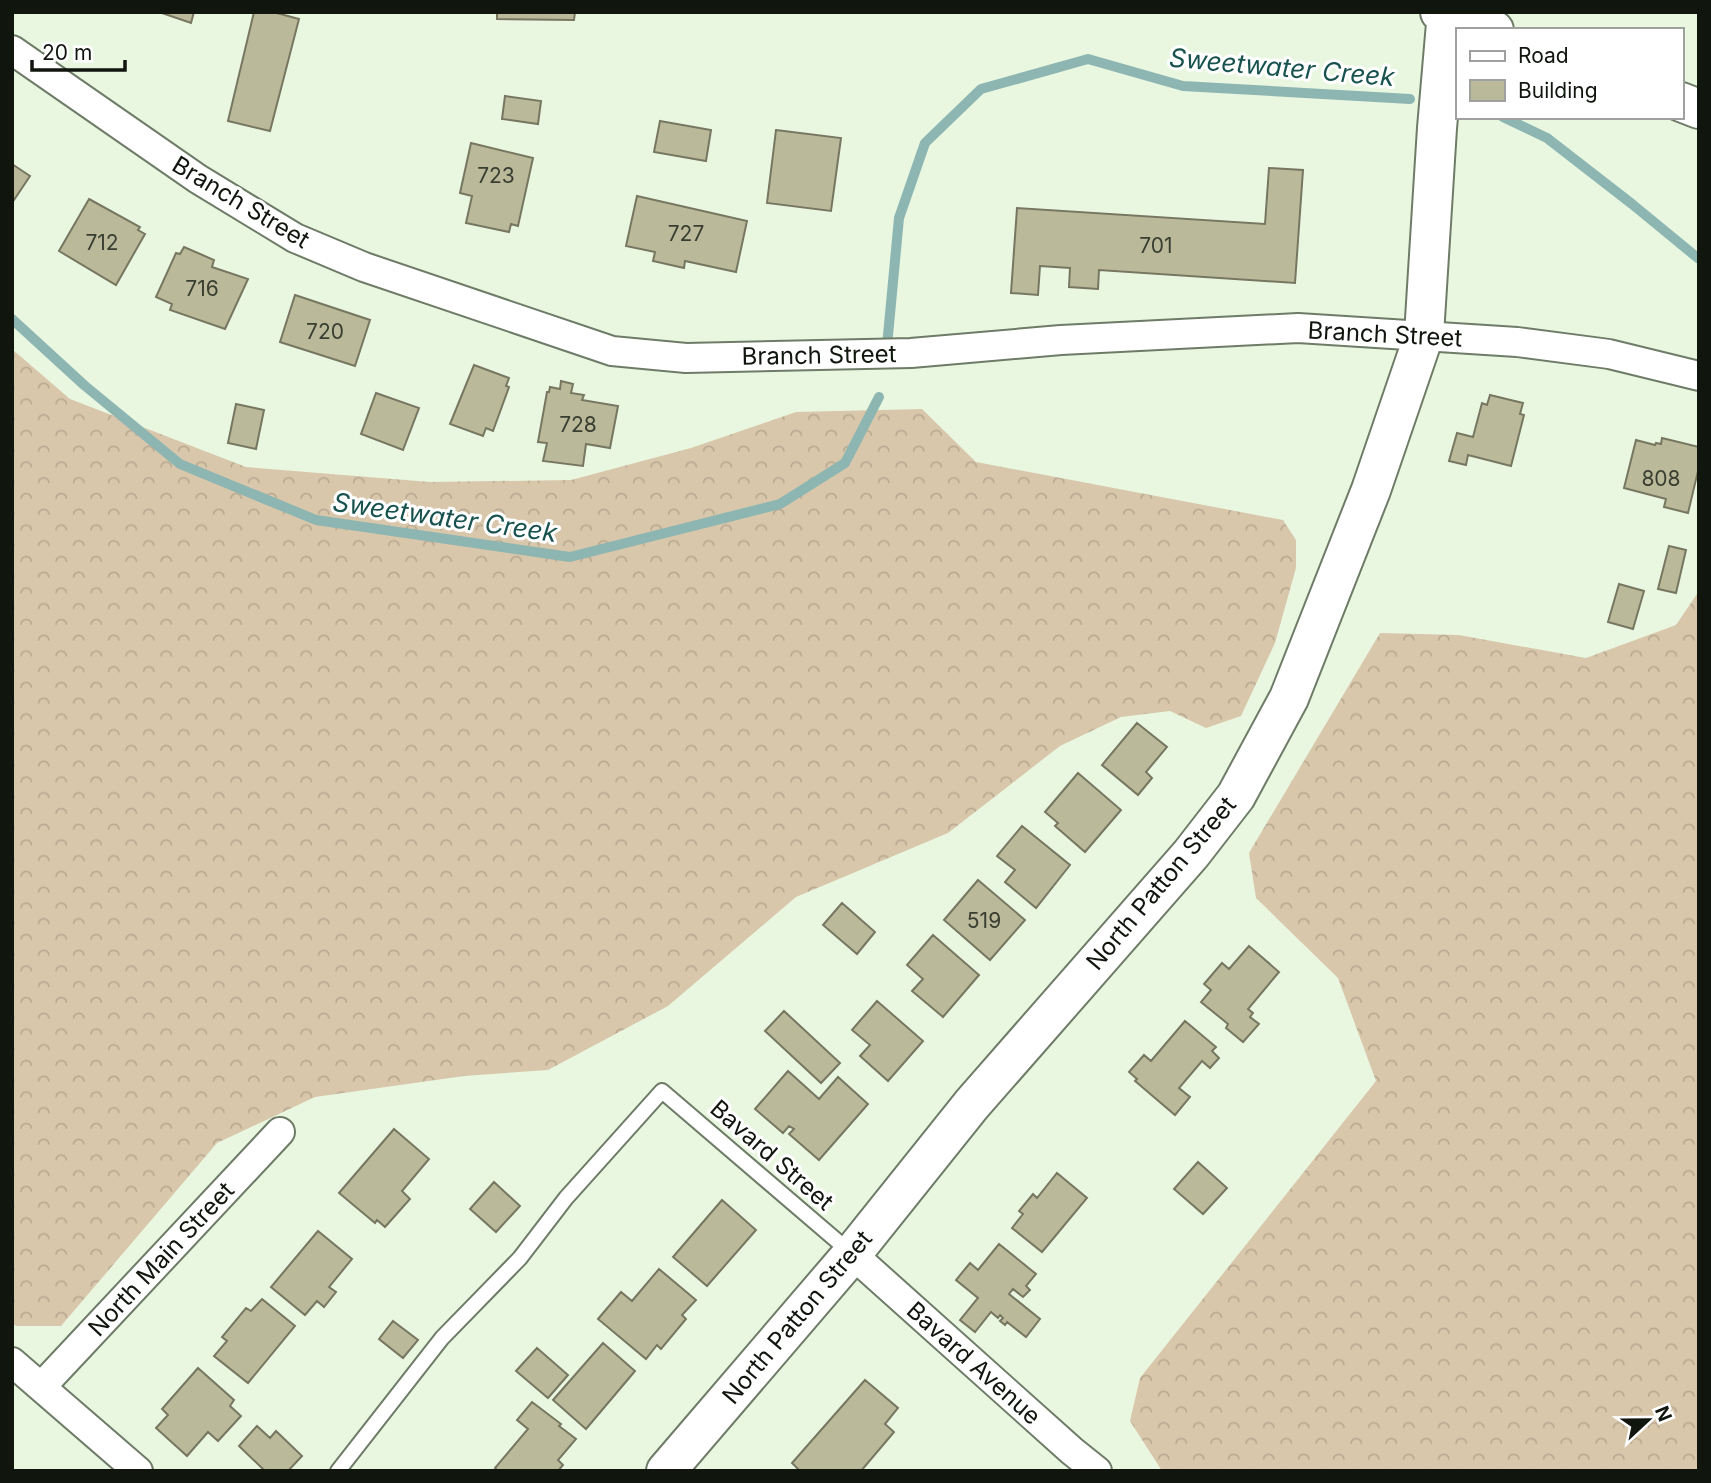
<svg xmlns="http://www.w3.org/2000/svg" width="1711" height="1483" viewBox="0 0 1711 1483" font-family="Inter,sans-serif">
<defs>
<pattern id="forest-crowns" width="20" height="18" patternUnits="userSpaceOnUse" patternTransform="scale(1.75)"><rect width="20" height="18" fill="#d9c7ab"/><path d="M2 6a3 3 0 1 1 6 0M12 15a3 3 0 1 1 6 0" fill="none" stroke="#b9aa92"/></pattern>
</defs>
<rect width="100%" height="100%" fill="#e9f7e1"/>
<path fill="url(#forest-crowns)" d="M12,349L70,399L246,467L430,482L571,480L691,448L796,412L922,409L976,462L1283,520L1296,540V568L1275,643L1241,716L1206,728L1170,711L1121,717L1060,746L948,833L796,897L668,1006L548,1070L464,1076L315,1097L217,1143L61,1326H16L12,1323Z
M1699,591V1471H1162L1130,1421L1140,1378L1376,1081L1338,978L1256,898L1249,853L1380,633L1459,635L1586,658L1676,625Z"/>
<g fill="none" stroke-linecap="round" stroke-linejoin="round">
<path stroke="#8db6b2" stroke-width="10" d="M1503,117L1547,138L1632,204L1699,259
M12,319L84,385L180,464L316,520L570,557L780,504L845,463L879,397
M887,346L899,218L925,143L981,89L1088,59L1183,86L1410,99"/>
</g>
<path fill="#baba9a" stroke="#777761" stroke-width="2" d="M159,12H194L191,23Z
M254,12H273L299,19L270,131L228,121Z
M497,12H575L574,20L497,19Z
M505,96L541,101L538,124L502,119Z
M660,121L711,130L706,161L654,152Z
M776,130L841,138L831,211L767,203Z
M471,143L533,158L518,226L511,224L509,232L466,223L472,196L460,193Z
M12,164L30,176L12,203Z
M1269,168L1303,170L1295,283L1099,270L1098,289L1069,287L1070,268L1040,266L1038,295L1011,293L1017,208L1265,224Z
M637,196L747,221L736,272L685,261L684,268L653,261L655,252L626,246Z
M89,199L140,227L138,230L145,234L116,285L59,251Z
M184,247L214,260L212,267L248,279L225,329L170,310L172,304L156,297L176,253L180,254Z
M295,295L370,320L355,366L280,342Z
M474,365L509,378L506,386L509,387L493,431L486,428L483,436L450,424Z
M561,381L573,384L571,393L584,395L582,400L618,406L610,448L586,444L583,466L543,461L547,443L538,442L547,392H549L550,387L560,389Z
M376,393L419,408L403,450L361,434Z
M1490,395L1523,403L1520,414L1524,415L1511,466L1468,455L1466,465L1449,461L1457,433L1473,437L1482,403L1487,405Z
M236,404L264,410L256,449L228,443Z
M1662,438L1699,447V467L1688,513L1664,507L1666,499L1624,488L1636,440L1655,445L1656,443L1661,444Z
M1669,546L1686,550L1676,593L1658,589Z
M1619,584L1644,591L1633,629L1608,622Z
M1137,723L1167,747L1146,772L1152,778L1138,795L1102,765Z
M1078,773L1121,810L1085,852L1055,826L1058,823L1045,812Z
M1022,826L1070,865L1036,908L1005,882L1015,870L997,856Z
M978,880L1025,920L990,960L944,920Z
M842,903L875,932L857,954L823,925Z
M933,935L979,975L943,1017L912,991L923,979L907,965Z
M1249,946L1279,972L1248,1009L1253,1013L1250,1017L1259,1024L1243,1042L1226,1028L1228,1024L1201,1002L1211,990L1204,984L1222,963L1229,969Z
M877,1001L923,1041L888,1081L860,1056L870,1045L852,1030Z
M784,1011L840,1063L821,1083L765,1031Z
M1185,1021L1216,1047L1212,1051L1219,1058L1210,1068L1202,1061L1179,1088L1190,1097L1175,1115L1135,1081L1137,1079L1129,1072L1144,1055L1151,1061Z
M788,1071L819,1099L838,1077L868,1104L819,1160L789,1134L794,1129L789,1126L783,1133L755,1109Z
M394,1129L429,1159L402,1191L410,1199L385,1227L377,1220L375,1223L339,1193Z
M1198,1162L1227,1188L1203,1214L1174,1189Z
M1057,1173L1087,1198L1042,1252L1012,1228L1023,1214L1019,1211L1033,1194L1037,1198Z
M494,1182L520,1206L496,1232L470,1209Z
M722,1200L756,1230L707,1286L673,1257Z
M318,1231L352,1259L329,1287L336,1292L324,1307L317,1301L305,1315L271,1287Z
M999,1244L1036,1274L1026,1286L1030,1290L1023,1297L1013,1289L1009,1294L1040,1319L1026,1337L1007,1322L1005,1325L1000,1321L1003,1318L1000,1315L998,1318L991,1312L975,1332L960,1320L978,1298L956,1280L970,1263L978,1270Z
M659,1269L696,1300L682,1315L686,1319L661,1349L657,1345L646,1359L598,1319L621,1292L632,1301Z
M262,1299L295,1326L248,1383L214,1356L227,1341L222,1337L246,1308L251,1311Z
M393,1321L418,1340L403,1358L379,1339Z
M603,1343L635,1371L586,1429L553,1400Z
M537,1348L568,1375L548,1398L516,1371Z
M198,1368L234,1400L230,1406L241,1416L218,1441L208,1432L187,1456L156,1428L168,1415L162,1409Z
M865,1380L898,1408L885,1424L894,1432L861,1471H800L792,1463Z
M532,1402L561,1424L559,1426L576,1439L558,1460L563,1465L558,1471H498L495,1468L528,1429L517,1420Z
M257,1426L270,1438L276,1431L302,1456L288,1471H265L239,1446Z"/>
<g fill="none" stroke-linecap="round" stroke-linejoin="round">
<defs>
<path id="lane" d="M338,1471L442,1338L520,1258L566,1198L662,1091L850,1252"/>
<path id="street" d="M12,50L198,179L295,238L364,267L612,351L686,358L911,353L1061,340L1298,328L1517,342L1609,354L1699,376
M852,1254L1072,1451L1097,1471
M12,1362L138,1471
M42,1386L280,1132"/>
<path id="secondary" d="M1440,12L1494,30
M1681,102L1699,109
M666,1471L852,1254L972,1104L1191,854L1236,796L1289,698L1371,490L1424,335L1437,128L1447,12"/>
</defs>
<use href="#lane" stroke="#6e7b67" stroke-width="18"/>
<use href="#street" stroke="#6e7b67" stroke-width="32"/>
<use href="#secondary" stroke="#6e7b67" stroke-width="42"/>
<use href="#lane" stroke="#fff" stroke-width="14"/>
<use href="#street" stroke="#fff" stroke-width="28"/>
<use href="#secondary" stroke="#fff" stroke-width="38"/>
</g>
<g text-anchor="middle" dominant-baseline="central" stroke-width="6" stroke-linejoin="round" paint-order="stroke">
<g font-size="21" fill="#3a3e31">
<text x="496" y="175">723</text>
<text x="686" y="233">727</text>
<text x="102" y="242">712</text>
<text x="1156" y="245">701</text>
<text x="202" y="288">716</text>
<text x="325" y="331">720</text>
<text x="578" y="424">728</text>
<text x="1661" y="478">808</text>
<text x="984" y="920">519</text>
</g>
<g font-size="24" fill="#10150e" stroke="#fff">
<text transform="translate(241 202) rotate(31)">Branch Street</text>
<text transform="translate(1385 334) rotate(3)">Branch Street</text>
<text transform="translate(819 355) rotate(-1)">Branch Street</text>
<text transform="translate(1161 883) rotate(-50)">North Patton Street</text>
<text transform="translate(772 1155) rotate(41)">Bavard Street</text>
<text transform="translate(161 1259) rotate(-47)">North Main Street</text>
<text transform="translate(797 1317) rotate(-50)">North Patton Street</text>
<text transform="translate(974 1363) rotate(42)">Bavard Avenue</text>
</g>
<g font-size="26" font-style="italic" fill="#18524f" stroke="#fff">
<text transform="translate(1282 67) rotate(5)">Sweetwater Creek</text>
<text transform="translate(445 517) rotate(8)">Sweetwater Creek</text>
</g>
</g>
<rect width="1711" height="1483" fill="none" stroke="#10150e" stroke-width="28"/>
<rect x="1456" y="28" width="228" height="91" fill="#ffffff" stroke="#9fa19f" stroke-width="2"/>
<rect x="1470" y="51" width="35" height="10" fill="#ffffff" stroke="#9fa19f" stroke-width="2"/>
<text x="1518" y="63" font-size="21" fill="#10150e">Road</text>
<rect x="1470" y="80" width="35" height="21" fill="#baba9a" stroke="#9fa19f" stroke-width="2"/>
<text x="1518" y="98" font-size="21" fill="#10150e">Building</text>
<g transform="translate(1648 1420) rotate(68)" stroke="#ffffff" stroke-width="5" paint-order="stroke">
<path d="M0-5L12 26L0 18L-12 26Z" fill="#10150e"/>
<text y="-10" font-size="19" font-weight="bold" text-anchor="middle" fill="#10150e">N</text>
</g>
<path d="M32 60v10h93v-10" fill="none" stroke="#10150e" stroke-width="3.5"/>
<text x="42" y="60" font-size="21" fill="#10150e" stroke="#ffffff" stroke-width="5" paint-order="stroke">20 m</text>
</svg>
